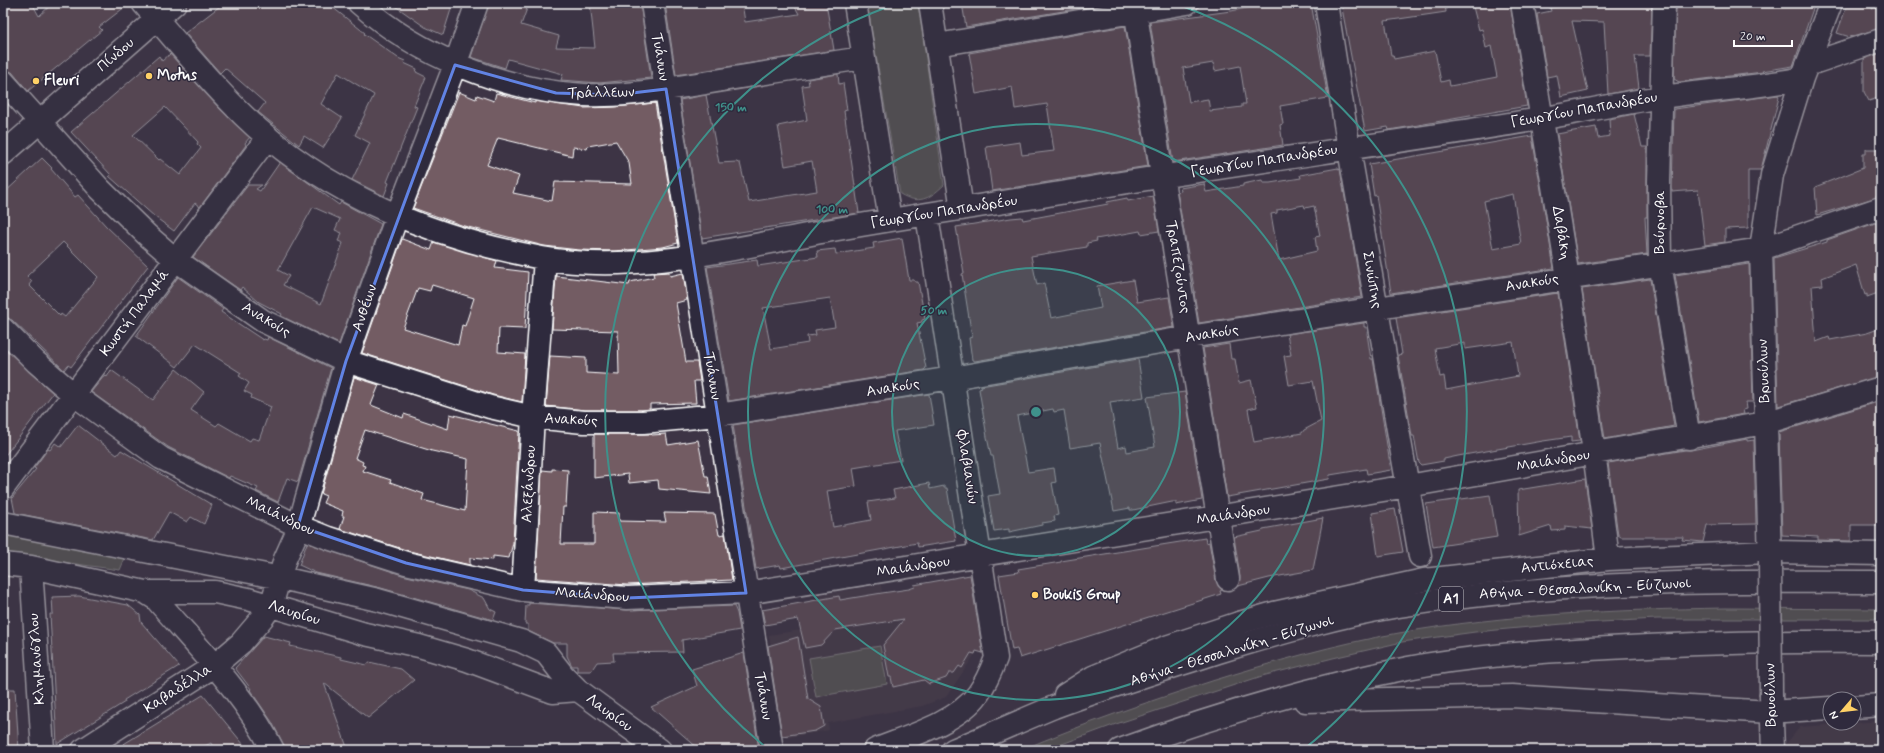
<svg xmlns="http://www.w3.org/2000/svg" width="1884" height="753" viewBox="0 0 1884 753" font-family="Mynerve,sans-serif">
<rect width="100%" height="100%" fill="#3d3445"/>
<filter id="ink" filterUnits="userSpaceOnUse"><feTurbulence type="fractalNoise" baseFrequency=".025" numOctaves="2"/><feDisplacementMap in="SourceGraphic" scale="8" xChannelSelector="R" yChannelSelector="G"/><feConvolveMatrix kernelMatrix="1 2 1 2 8 2 1 2 1" color-interpolation-filters="sRGB"/></filter>
<g filter="url(#ink)">
<path fill="#4d404e" d="M881,585L882,593L901,590L918,641L975,654L946,697L922,706L828,723L829,730L786,738L769,635L814,628L819,604L818,595Z
M1881,721V750H1787L1786,744L1800,727Z"/>
<path fill="#696c5e" stroke="#b4b6ae" d="M867,3H918L944,185C929,199 919,205 900,194Z
M3,534L125,558L120,570L3,554Z
M1725,608L1881,609V619H1657L1563,624L1475,632L1402,642L1333,658L1262,676L1116,724L1046,750H1021C1083,724 1147,702 1212,681C1273,662 1336,644 1399,633C1506,614 1617,610 1725,608Z
M880,646L887,684L816,697L809,658Z"/>
<path fill="#735b64" stroke="#fff" fill-rule="evenodd" d="M3,3H32L39,16L53,3H130L99,27L102,30L28,91L12,72L3,69Z
M224,3H327L365,33L364,34L398,58L405,61L404,63L417,69L416,72L426,77L414,106L417,107L387,182L389,183L384,196L352,180L370,143L355,135L374,95L338,73L321,104L342,118L323,148L304,136L299,145L258,112L265,103L225,68L220,73L185,33Z
M391,3H453L443,35L425,27Z
M489,3H529L521,25L559,36L556,47L595,48L590,3H640L651,78L599,83L561,80L563,74L508,59L505,68L471,57Z
M665,3H742L745,22L799,14L793,3H826L834,50L676,75Z
M962,3H1112L966,27Z
M1273,3H1311L1328,98L1280,106L1283,124L1280,125L1283,145L1173,162L1150,22L1231,11ZM1213,63L1215,71L1240,66L1246,104H1242V107L1210,111L1208,99L1189,102L1183,68Z
M1341,3H1445L1446,12L1385,21L1391,55H1393L1394,59L1435,51L1441,82L1449,80L1450,86L1497,77L1491,46L1486,48L1482,29L1479,30L1472,3H1510L1527,106L1407,127L1389,130L1388,127L1365,131Z
M1577,3H1652L1650,56H1635L1639,88L1608,94L1604,22L1572,21L1588,91L1561,97L1557,75L1547,77L1537,14L1551,11L1550,8Z
M1676,3H1815L1793,66L1762,71L1763,72L1679,82L1674,79Z
M1848,3H1873L1872,9L1881,6V28L1850,37L1837,33Z
M1125,26L1148,166L992,191L986,147L1020,142L1022,155L1054,151L1047,104L1015,109L1012,87L976,94L969,53Z
M1881,53V97L1869,101L1864,92V59Z
M170,54L221,110L250,137L245,143L246,145L200,207L195,203L174,231L155,217L109,176L111,175L71,132L159,56L162,61ZM165,107L198,142L197,144L201,148L180,175L160,159L159,160L133,135Z
M838,74L839,84L843,83L847,110L844,111L859,213L702,238L680,100L706,95L719,163L737,162L738,163H740L749,202L817,191L812,161L785,166L778,126L807,120L802,86L809,85L808,79Z
M459,92L476,99L477,95L494,101L496,93L535,103V101L584,108L615,107L655,103L678,243L663,247L614,251L579,250L544,246L464,226L413,208ZM498,138L572,156L573,147L587,149L588,146L616,141L629,163L632,184L555,182L552,201L513,193L519,176L487,165Z
M1778,95L1779,97L1761,170H1748V228L1725,229V242L1705,245L1698,190L1672,192L1674,109Z
M1634,114L1642,147H1647V217H1645L1647,254L1578,264L1557,134L1596,127L1598,138L1610,136L1609,119Z
M1532,136L1554,268L1391,293L1376,195L1374,196L1369,164ZM1513,194L1521,244L1493,249L1484,201Z
M1866,149H1881V196L1817,215L1815,187L1863,168V154H1866Z
M42,158L52,168L51,169L75,197L78,195L106,226L148,266L71,367L68,365L64,370L12,320L3,317V194ZM63,242L98,277L65,317L61,314L60,316L29,285L32,281L27,276Z
M280,162L339,205L341,202L381,224L339,344L281,316L282,314L259,302L242,287L240,290L193,257L248,185H262L256,189L260,191ZM313,207L340,219L335,230L342,233L338,241L343,243L321,304L283,285L289,276L278,270Z
M1338,168V170L1340,169L1362,297L1199,323L1194,293H1195L1177,192L1181,191L1180,188L1204,184L1206,192L1243,186V184L1262,180L1263,183H1270L1301,178L1300,175ZM1304,205L1305,208L1314,206L1320,236L1315,237L1317,251L1279,260L1271,214L1277,213V210Z
M1153,196L1159,231L1141,234L1140,231L1096,239L1097,241L1087,243V247L1031,256L1037,285L1044,283L1051,318L1101,308L1097,286L1133,280L1137,302L1169,297L1174,327L975,361L972,360L969,338L972,337L962,274L964,273L956,227L1011,218L1022,217L1023,220L1108,204L1107,202L1127,198L1128,201Z
M1881,221V292L1867,297V294L1865,295L1856,265L1822,278L1823,285L1812,286L1816,342L1829,337L1830,340L1867,333L1881,328V376L1778,406L1774,258L1827,242V240Z
M902,238L909,280H914L915,282H918L925,319L922,320V322L917,323L926,368L924,370L729,401L707,267L757,260L758,266L818,257L817,251L835,249L836,254L874,248L873,243ZM830,298L835,327L815,330L816,335L807,336L808,343L771,349L763,308Z
M402,239L431,250L434,242L497,261L495,268L528,272L525,329L499,328L498,352L525,354L522,402L493,395L362,353ZM432,285L474,298L465,326L462,325L458,345L403,328L418,288L430,291Z
M1749,264L1753,402H1746L1747,409L1743,410L1744,414L1699,422L1675,275Z
M669,272L670,276L683,273L687,300L676,303L686,362H697L700,381H694L696,403L650,404V409L642,410H585L546,406L550,356L586,358V373L619,375L618,331L552,329L556,276L629,285L630,282L654,277L653,273Z
M178,277L223,309L221,312L263,340L264,339L267,340L268,337L331,368L298,482L287,478L278,502L256,491L258,488L230,476L229,478L168,447L91,392L105,375L107,377L111,370L153,400L176,369L204,392L191,410L216,426L219,423L250,441L252,438L259,440L271,407L251,398L252,395L244,391L249,383L239,376L241,373L195,344L177,367L136,336Z
M1650,279L1674,426L1605,439L1582,289Z
M1558,293L1580,441L1571,442V437L1543,441L1458,456L1444,459V461L1421,465L1419,463L1414,436H1412L1398,355L1402,354L1396,318ZM1513,342L1518,376L1446,390L1444,376L1440,377L1435,348L1465,343V349Z
M1364,323V327H1366L1371,359H1373L1391,470L1367,474L1366,469L1330,475L1329,479L1227,497L1203,348L1229,344L1231,359H1235L1239,383L1251,380L1257,407L1248,409L1254,442L1302,433L1304,430L1321,421L1313,381L1289,385L1284,356L1291,355L1287,334Z
M3,347L53,393L3,458Z
M1138,359L1144,397L1110,402L1118,448L1126,446L1127,452L1155,447L1147,397L1185,392L1202,500L1176,505V502H1172L1133,510H1130V508L1114,511L1100,443L1070,448L1064,410L1054,412L1053,409L1017,416L1028,472L1054,468L1056,482L1052,483L1058,515L1054,516L1055,521L1042,523V525L1009,532V529L994,531L988,496L1000,494L993,456H991L987,437L979,389L982,388L981,386Z
M354,377L379,385L371,405L403,418L404,414L448,429L450,414L519,431L513,543L509,558L493,556V560L470,558V565L409,551L340,529L344,516H342L343,511L323,503L326,496L321,494ZM365,430L432,451L468,459L465,511L422,500L424,494L390,482L391,480L363,471L365,466L362,465L363,462L355,458Z
M929,394L934,425L895,431L901,460L853,468L856,486L827,491L833,527L871,520L868,502L895,498L893,490L929,483L930,489L944,486V488H947L956,541L918,547L917,543L781,568L780,565L756,569L733,425Z
M1881,401V426L1879,427L1881,442V525H1851V541L1818,540V537L1782,535L1779,432Z
M78,425L117,455L121,450L212,505L204,524L191,517L187,522L169,512L153,540L15,513L12,498L36,469L34,468L48,449L50,450L55,443L61,447Z
M594,434H651L652,435L666,434L668,445L698,440L705,476H708L711,494L659,489L658,480L629,483L628,474L594,478Z
M1747,439V441L1754,440L1756,524L1707,525L1703,542L1682,540L1683,537H1621L1618,535L1608,463L1685,450H1691Z
M552,469L568,470L566,507H563L561,544H594V512L619,513V521L666,522L664,513L715,514L719,535L725,534L732,580L627,585L536,578L542,470L552,471Z
M1585,479L1592,529L1565,526V530L1552,531L1551,526L1519,536L1518,490Z
M1490,495L1497,537L1433,547L1426,504Z
M1395,509L1403,552L1378,556L1372,513Z
M1323,518L1313,570L1269,578L1238,586L1240,577L1234,537L1262,531L1263,529Z
M1205,538L1206,543L1209,542L1216,581L1222,590L1220,591L1221,594L1020,658L1017,649L1012,650L999,575L1019,572L1018,569L1061,562V561Z
M307,543L402,575L468,590L484,598L490,609L496,612L493,620L381,588L316,573L299,565Z
M970,575L983,653L976,651L975,654L971,653L962,668L959,666L954,673H949L946,678L929,684L924,680L893,687L891,677H889L883,645L904,619L835,630L821,645L805,648L798,619L765,625L762,610L839,596L840,600L882,593L909,589L915,587L914,585Z
M79,596L128,605L140,615L141,622L179,666L124,700L125,702L57,744L50,614H53L52,597Z
M529,603L627,610L734,606L737,613L740,630L682,640L683,652L613,653L614,661L597,662L591,671H577V666H572L567,656V643H553L528,631V624H525L526,605H529Z
M264,636L291,643L290,646L341,657V659L367,665L369,662L401,669L414,680L368,718L324,683L348,750H286L272,722L250,690L251,689L235,668Z
M798,637L808,699L821,707L824,726L815,731L782,736L768,646Z
M744,653L759,750H700L651,707L697,686L692,669Z
M3,689H15L19,750H3Z
M203,695L248,750H215L211,743L197,750H114Z"/>
<g fill="none" stroke-linecap="round" stroke-linejoin="round">
<defs>
<path id="minor" d="M143,3C176,41 207,80 243,115C324,194 433,238 542,258C636,275 740,247 832,230C916,215 1001,203 1085,189C1236,164 1388,144 1540,119C1580,112 1621,103 1662,97C1708,90 1756,88 1802,78
M359,3C418,56 505,91 584,95C624,97 665,89 705,83C757,74 810,66 863,58
M652,3L772,750
M855,3L890,220
M930,3L962,209
M1134,3L1228,579
M1326,3L1349,149L1420,556
M1522,3C1554,188 1585,373 1608,559
M1664,3L1659,181L1660,263L1689,438
M937,45L1187,3
M1807,65L1881,40
M3,81L100,189L147,235L176,260L263,321L346,361L490,407L533,417L584,422H643L718,415L952,378L1189,337L1761,249L1881,208
M3,329L36,362L73,394L161,458L298,526L328,538L406,563L523,590L627,598L746,593L1408,486L1765,423L1881,388
M3,488L268,137
M3,523L281,578L378,600L521,641L546,653L563,675L578,690L660,750
M1770,561L1761,249L1772,175L1802,78L1831,3
M3,564L31,567L145,592H215L248,599L365,634L419,646L467,660L553,692L578,690
M31,567L43,750
M523,590L533,417L545,259
M145,592L156,599C197,647 244,693 273,750
M1239,623L1274,613L1424,580L1608,559L1769,552L1881,554
M1771,695L1773,750
M83,750L214,666L241,643L264,616L271,606L285,559L297,532L346,361L397,216L455,65L477,3
M875,750C907,737 957,723 978,694C986,683 991,671 996,658L927,215"/>
<path id="major" d="M3,154L175,3"/>
<path id="highway" d="M1065,695L1093,677L1166,647L1239,623
M1305,701L1512,696L1770,712L1830,708
M1854,707L1881,705
M953,750C987,736 1020,721 1054,707C1108,687 1163,670 1218,652C1277,634 1338,616 1399,606C1558,581 1720,581 1881,582
M1120,750C1214,716 1310,687 1408,668C1473,655 1543,652 1609,648C1700,643 1790,641 1881,642"/>
</defs>
<use href="#minor" stroke="#fff" stroke-width="25"/>
<use href="#major" stroke="#fff" stroke-width="25"/>
<use href="#highway" stroke="#fff" stroke-width="25"/>
<use href="#minor" stroke="#2f2a3d" stroke-width="22"/>
<use href="#major" stroke="#2f2a3d" stroke-width="22"/>
<use href="#highway" stroke="#2f2a3d" stroke-width="22"/>
<defs>
<path id="minor-bridge" d="M1770,561L1771,695"/>
</defs>
<use href="#minor-bridge" stroke="#fff" stroke-width="25" stroke-linecap="butt"/>
<use href="#minor-bridge" stroke="#2f2a3d" stroke-width="22"/>
</g>
</g>
<path d="M0 0H1884V753H0ZM455,65L556,93L615,95L666,89L746,593L627,598L523,590L406,563L298,526L346,361Z" fill="#3d3445" fill-opacity=".55" fill-rule="evenodd"/>
<path fill="none" stroke="#6183e4" stroke-width="3" stroke-linejoin="round" d="M455,65L556,93L615,95L666,89L746,593L627,598L523,590L406,563L298,526L346,361Z"/>
<circle cx="1036" cy="412" r="144" fill="#3f918b" fill-opacity=".12"/>
<g fill="none" stroke="#3f918b" stroke-width="2">
<circle cx="1036" cy="412" r="144"/>
<circle cx="1036" cy="412" r="288"/>
<path d="M768 749A431 431 0 0 1 899 3M1173 3A431 431 0 0 1 1304 749"/>
</g>
<g fill="#ffd166" stroke="#2f2a3d" stroke-width="1.5">
<circle cx="149" cy="76" r="4"/>
<circle cx="36" cy="81" r="4"/>
<circle cx="1035" cy="595" r="4"/>
</g>
<g text-anchor="middle" dominant-baseline="central" stroke-width="3" stroke-linejoin="round" paint-order="stroke">
<rect fill="#2f2a3d" stroke="#c1bfc5" stroke-width="1" x="1439" y="587" width="24" height="24" rx="3"/>
<g font-size="14" font-weight="bold" fill="#fff">
<text x="1451" y="599">Α1</text>
</g>
<g font-size="15" fill="#fff" stroke="#2f2a3d">
<text transform="translate(116 55) rotate(-41)">Πίνδου</text>
<text transform="translate(660 57) rotate(81)">Τυάνων</text>
<text transform="translate(601 93) rotate(-1)">Τράλλεων</text>
<text transform="translate(1584 110) rotate(-10)">Γεωργίου Παπανδρέου</text>
<text transform="translate(1264 161) rotate(-9)">Γεωργίου Παπανδρέου</text>
<text transform="translate(944 212) rotate(-9)">Γεωργίου Παπανδρέου</text>
<text transform="translate(1660 222) rotate(-90)">Βούρνοβα</text>
<text transform="translate(1561 233) rotate(81)">Δαβάκη</text>
<text transform="translate(1178 267) rotate(81)">Τραπεζούντος</text>
<text transform="translate(1372 280) rotate(80)">Σινώπης</text>
<text transform="translate(1532 283) rotate(-9)">Ανακούς</text>
<text transform="translate(365 308) rotate(-71)">Ανθέων</text>
<text transform="translate(135 313) rotate(-53)">Κωστή Παλαμά</text>
<text transform="translate(266 320) rotate(31)">Ανακούς</text>
<text transform="translate(1212 334) rotate(-9)">Ανακούς</text>
<text transform="translate(1764 371) rotate(-92)">Βρυούλων</text>
<text transform="translate(712 376) rotate(81)">Τυάνων</text>
<text transform="translate(893 388) rotate(-9)">Ανακούς</text>
<text transform="translate(571 420) rotate(3)">Ανακούς</text>
<text transform="translate(1553 461) rotate(-10)">Μαιάνδρου</text>
<text transform="translate(967 467) rotate(81)">Φλαβιανών</text>
<text transform="translate(529 484) rotate(-87)">Αλεξάνδρου</text>
<text transform="translate(1233 515) rotate(-9)">Μαιάνδρου</text>
<text transform="translate(280 516) rotate(25)">Μαιάνδρου</text>
<text transform="translate(1557 565) rotate(-6)">Αντιόχειας</text>
<text transform="translate(913 567) rotate(-9)">Μαιάνδρου</text>
<text transform="translate(1585 589) rotate(-3)">Αθήνα - Θεσσαλονίκη - Εύζωνοι</text>
<text transform="translate(592 595) rotate(4)">Μαιάνδρου</text>
<text transform="translate(294 613) rotate(17)">Λαυρίου</text>
<text transform="translate(1232 651) rotate(-17)">Αθήνα - Θεσσαλονίκη - Εύζωνοι</text>
<text transform="translate(37 659) rotate(-94)">Κλημανόγλου</text>
<text transform="translate(178 689) rotate(-33)">Καβαδέλλα</text>
<text transform="translate(1771 695) rotate(-91)">Βρυούλων</text>
<text transform="translate(763 696) rotate(81)">Τυάνων</text>
<text transform="translate(609 713) rotate(36)">Λαυρίου</text>
</g>
<g font-size="15" font-weight="bold" fill="#fff" stroke="#2f2a3d" text-anchor="start">
<text x="157" y="76">Motus</text>
<text x="44" y="81">Fleuri</text>
<text x="1043" y="595">Boukis Group</text>
</g>
</g>
<circle cx="1036" cy="412" r="6" fill="#3f918b" stroke="#2f2a3d" stroke-width="2"/>
<g font-size="12" text-anchor="middle" font-weight="bold" fill="#3f918b" stroke="#2f2a3d" stroke-width="3" stroke-linejoin="round" paint-order="stroke">
<text x="731" y="111">150 m</text>
<text x="832" y="213">100 m</text>
<text x="934" y="314">50 m</text>
</g>
<rect width="1884" height="753" fill="none" stroke="#2f2a3d" stroke-width="16"/>
<rect x="8" y="8" width="1868" height="737" fill="none" stroke="#fff" stroke-width="1.5" filter="url(#ink)"/>
<g transform="translate(1842 711) rotate(242)"><circle r="19" fill="#2f2a3d" stroke="#827f8b"/>
<path d="M0-3L7 15L0 10L-7 15Z" fill="#ffd166"/>
<text y="-6" font-size="11" font-weight="bold" text-anchor="middle" fill="#ffffff">N</text>
</g>
<path d="M1734 40v6h58v-6" fill="none" stroke="#ffffff" stroke-width="2"/>
<text x="1740" y="40" font-size="12" fill="#ffffff" stroke="#2f2a3d" stroke-width="3" paint-order="stroke">20 m</text>
</svg>
